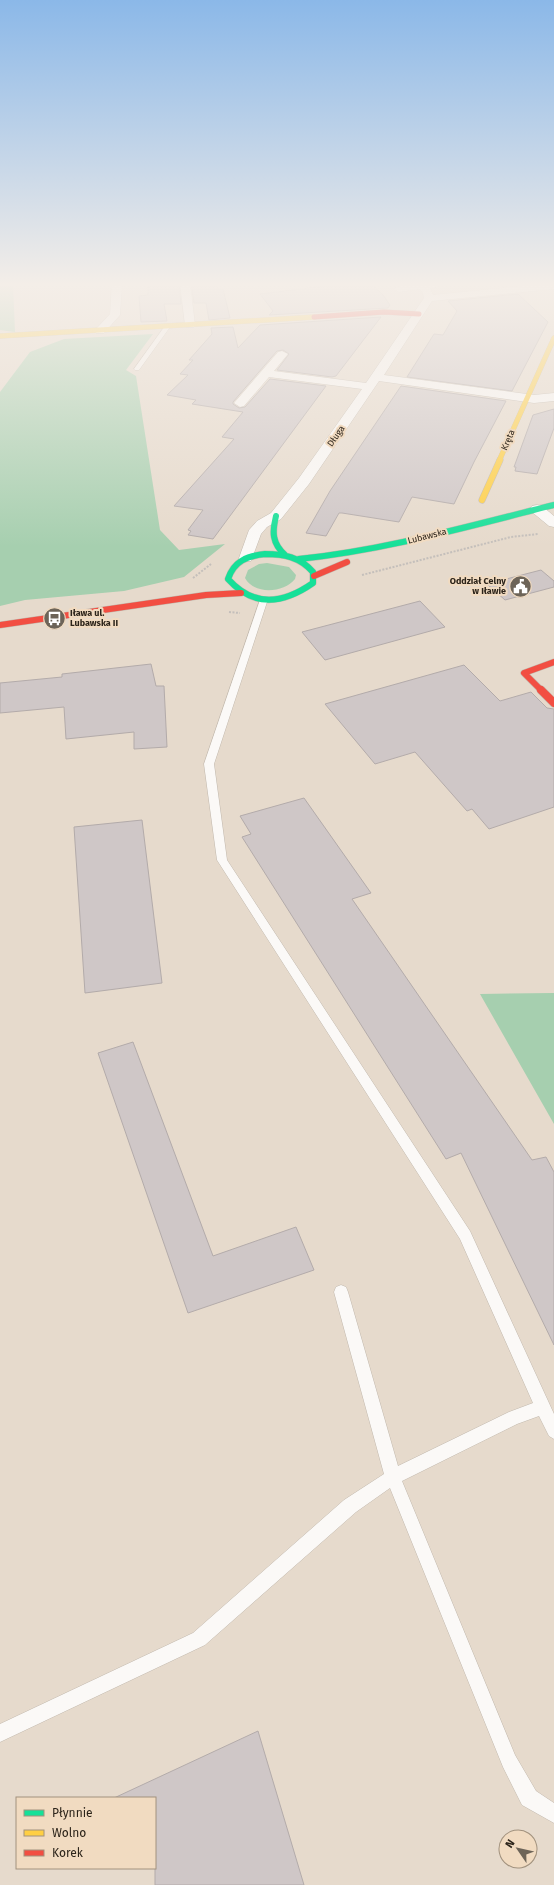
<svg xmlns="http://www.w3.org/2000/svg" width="554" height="1885" viewBox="0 0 554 1885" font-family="'Fira Sans',sans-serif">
<rect width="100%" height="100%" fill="#e6dacc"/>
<path fill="#a6cfaf" d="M0,283H41L13,284L15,332L0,330Z
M153,334L126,370L136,376L160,530L179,550L225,544L184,577L124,591L25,600L0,606V392L30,352L64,339Z
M267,563L289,567L296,575L295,579C284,593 254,595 245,578L248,570L259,564Z
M554,993V1124L480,994Z"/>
<path fill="#cfc7c7" stroke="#b3abaa" d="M148,283H179L181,304H164L167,321L141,322L139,296L148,295Z
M191,283H217L218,290L223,289L230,318L209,320L206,303H194Z
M351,283H370L383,295L390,305L388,308L269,315L273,311L260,294Z
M518,294L548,322L512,391L407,377L434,334L443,335L457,311L448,301Z
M381,317L336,376L332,377L277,370L289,354L283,350L277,351L233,402V404L239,408L245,407L270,379L326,386L213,539L188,535L191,531L188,530L203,510L174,506L234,439L222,437L243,412L192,404L196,400L167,395L188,375L180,374L193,360H189L212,334L211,328L233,327L238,348L260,325Z
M401,386L506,401L474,462L454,504L412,497L399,522L342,513H339L326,536L306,533L330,491Z
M554,409V428L537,474L515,471L516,467H514L533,415Z
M541,570L554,581V587L505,600L487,584Z
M420,601L445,627L325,660L302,632Z
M151,664L156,686H164L167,747L134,749V732L66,739L64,707L0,713V683L62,677V674Z
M464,665L500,701L531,692L547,708L554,709V807L489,829L472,809L467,811L415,752L375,764L325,704Z
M304,798L371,893L352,899L532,1160L546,1157L554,1172V1345L461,1153L446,1159L242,837L251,834L240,816Z
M142,820L162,983L85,993L74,827Z
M133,1042L213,1256L296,1227L314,1270L188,1313L98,1053Z
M258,1731L304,1885H155V1798H114Z"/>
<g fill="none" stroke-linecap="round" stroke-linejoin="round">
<defs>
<path id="lane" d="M165,326L170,327L139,370H135L134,369Z
M261,597L268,599L214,764L227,860L470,1231L554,1414V1439L549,1436L539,1416L517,1424L402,1481L515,1755L536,1791L554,1803V1823L522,1805L503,1767L390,1488L356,1512L205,1645L0,1742V1724L193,1633L344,1500L384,1474L334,1292L336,1287L341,1285L346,1287L348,1292L398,1466L509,1412L533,1403L460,1239L217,860L204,764Z"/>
<path id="street" d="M112,283H122L120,315L104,333H96L95,331L96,329L110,314Z
M180,283H190L195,325L194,327H186L185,325Z
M423,283H440V286L430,288L433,295L554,283V289L432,301L384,375L534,395L554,393V401L534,403L379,381L309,484L281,519L267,527L261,534L251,561H241L239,558L249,530L257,521L271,513L299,478L362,389L269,377L244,406L240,407L234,403L278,352L282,351L288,354L274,371L366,383L424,298L423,293L420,289L399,292L394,289L399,286Z
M537,505L542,506L554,516V527L549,526L532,512L530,509L532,506Z"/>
<path id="fast" d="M276,516C272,532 272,543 285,555
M265,554C284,554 300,557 313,572V583C283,604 254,608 228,579C234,561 247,556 265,554Z
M299,559C386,550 469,526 554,505"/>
<path id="slow-far1" d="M0,336L314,317
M499,461L554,338"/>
<path id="slow" d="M482,500L500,460"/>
<path id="jam-far2" d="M314,317L384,312L419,314"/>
<path id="jam-far1" d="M314,576L347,562
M0,625L206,595L241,593
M542,691L524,673L554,662"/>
<path id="jam" d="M541,690L554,703"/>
</defs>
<use href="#lane" stroke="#c1b8ad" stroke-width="1"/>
<use href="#street" stroke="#c1b8ad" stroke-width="1"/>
<use href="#fast" stroke="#c1b8ad" stroke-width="7"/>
<use href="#slow-far1" stroke="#c1b8ad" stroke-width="5.5"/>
<use href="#slow" stroke="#c1b8ad" stroke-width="7"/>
<use href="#jam-far2" stroke="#c1b8ad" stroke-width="5.5"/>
<use href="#jam-far1" stroke="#c1b8ad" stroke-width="7"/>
<use href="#jam" stroke="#c1b8ad" stroke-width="9"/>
<path stroke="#c4bfbb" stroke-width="2" stroke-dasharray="2 1.5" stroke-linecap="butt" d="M362,575L511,537L538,534
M193,578L211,564
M229,612L240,613"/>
<use href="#lane" fill="#fbf9f7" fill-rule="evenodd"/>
<use href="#street" fill="#fbf9f7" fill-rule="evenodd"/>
<use href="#fast" stroke="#16e098" stroke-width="6"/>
<use href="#slow-far1" stroke="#ffcf43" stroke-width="5"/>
<use href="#slow" stroke="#ffcf43" stroke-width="6"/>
<use href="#jam-far2" stroke="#f24e42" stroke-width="5"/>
<use href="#jam-far1" stroke="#f24e42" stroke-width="6"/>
<use href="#jam" stroke="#f24e42" stroke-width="8"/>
</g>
<linearGradient id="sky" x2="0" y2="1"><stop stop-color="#8bb8e8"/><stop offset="0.52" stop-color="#f4eee8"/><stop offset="1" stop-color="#f4eee8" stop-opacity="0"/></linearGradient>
<rect width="554" height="547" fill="url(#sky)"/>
<defs>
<symbol id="civic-disc" viewBox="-11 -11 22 22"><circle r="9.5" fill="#6d6458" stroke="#f1dbc1"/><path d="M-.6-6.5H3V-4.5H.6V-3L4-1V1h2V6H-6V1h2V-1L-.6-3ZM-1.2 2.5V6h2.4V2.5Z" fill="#fff"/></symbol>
<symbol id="bus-disc" viewBox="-11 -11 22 22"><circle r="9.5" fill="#6d6458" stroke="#f1dbc1"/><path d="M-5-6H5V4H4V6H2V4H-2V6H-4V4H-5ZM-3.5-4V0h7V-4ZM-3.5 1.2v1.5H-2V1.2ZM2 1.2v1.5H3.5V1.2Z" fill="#fff"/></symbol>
</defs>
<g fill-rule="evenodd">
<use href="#civic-disc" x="508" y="574" width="25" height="25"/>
<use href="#bus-disc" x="42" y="606" width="25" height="25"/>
</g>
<g text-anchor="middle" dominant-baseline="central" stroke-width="4" stroke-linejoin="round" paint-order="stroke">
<g font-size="9" fill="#2c241a" stroke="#f1dbc1">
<text transform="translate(336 436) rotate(-55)">Długa</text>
<text transform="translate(508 440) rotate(-67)">Kręta</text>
<text transform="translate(427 536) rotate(-14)">Lubawska</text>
</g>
<g font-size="9" font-weight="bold" fill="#2c241a" stroke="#f1dbc1" text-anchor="end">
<text x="506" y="581">Oddział Celny<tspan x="506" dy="10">w Iławie</tspan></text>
<text x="70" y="613" text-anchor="start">Iława ul.<tspan x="70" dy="10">Lubawska II</tspan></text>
</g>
</g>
<rect x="16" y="1797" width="140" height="72" fill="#f1dbc1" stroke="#a2927e"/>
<rect x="24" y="1810" width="20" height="6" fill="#16e098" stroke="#a2927e"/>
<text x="52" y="1817" font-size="12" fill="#2c241a">Płynnie</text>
<rect x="24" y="1830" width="20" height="6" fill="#ffcf43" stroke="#a2927e"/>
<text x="52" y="1837" font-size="12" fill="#2c241a">Wolno</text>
<rect x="24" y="1850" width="20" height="6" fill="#f24e42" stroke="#a2927e"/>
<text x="52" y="1857" font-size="12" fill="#2c241a">Korek</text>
<g transform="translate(518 1849) rotate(304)"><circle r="19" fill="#f1dbc1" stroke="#a2927e"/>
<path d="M0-3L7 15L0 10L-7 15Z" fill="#6d6458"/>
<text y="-6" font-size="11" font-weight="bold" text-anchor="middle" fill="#2c241a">N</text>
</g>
</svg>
